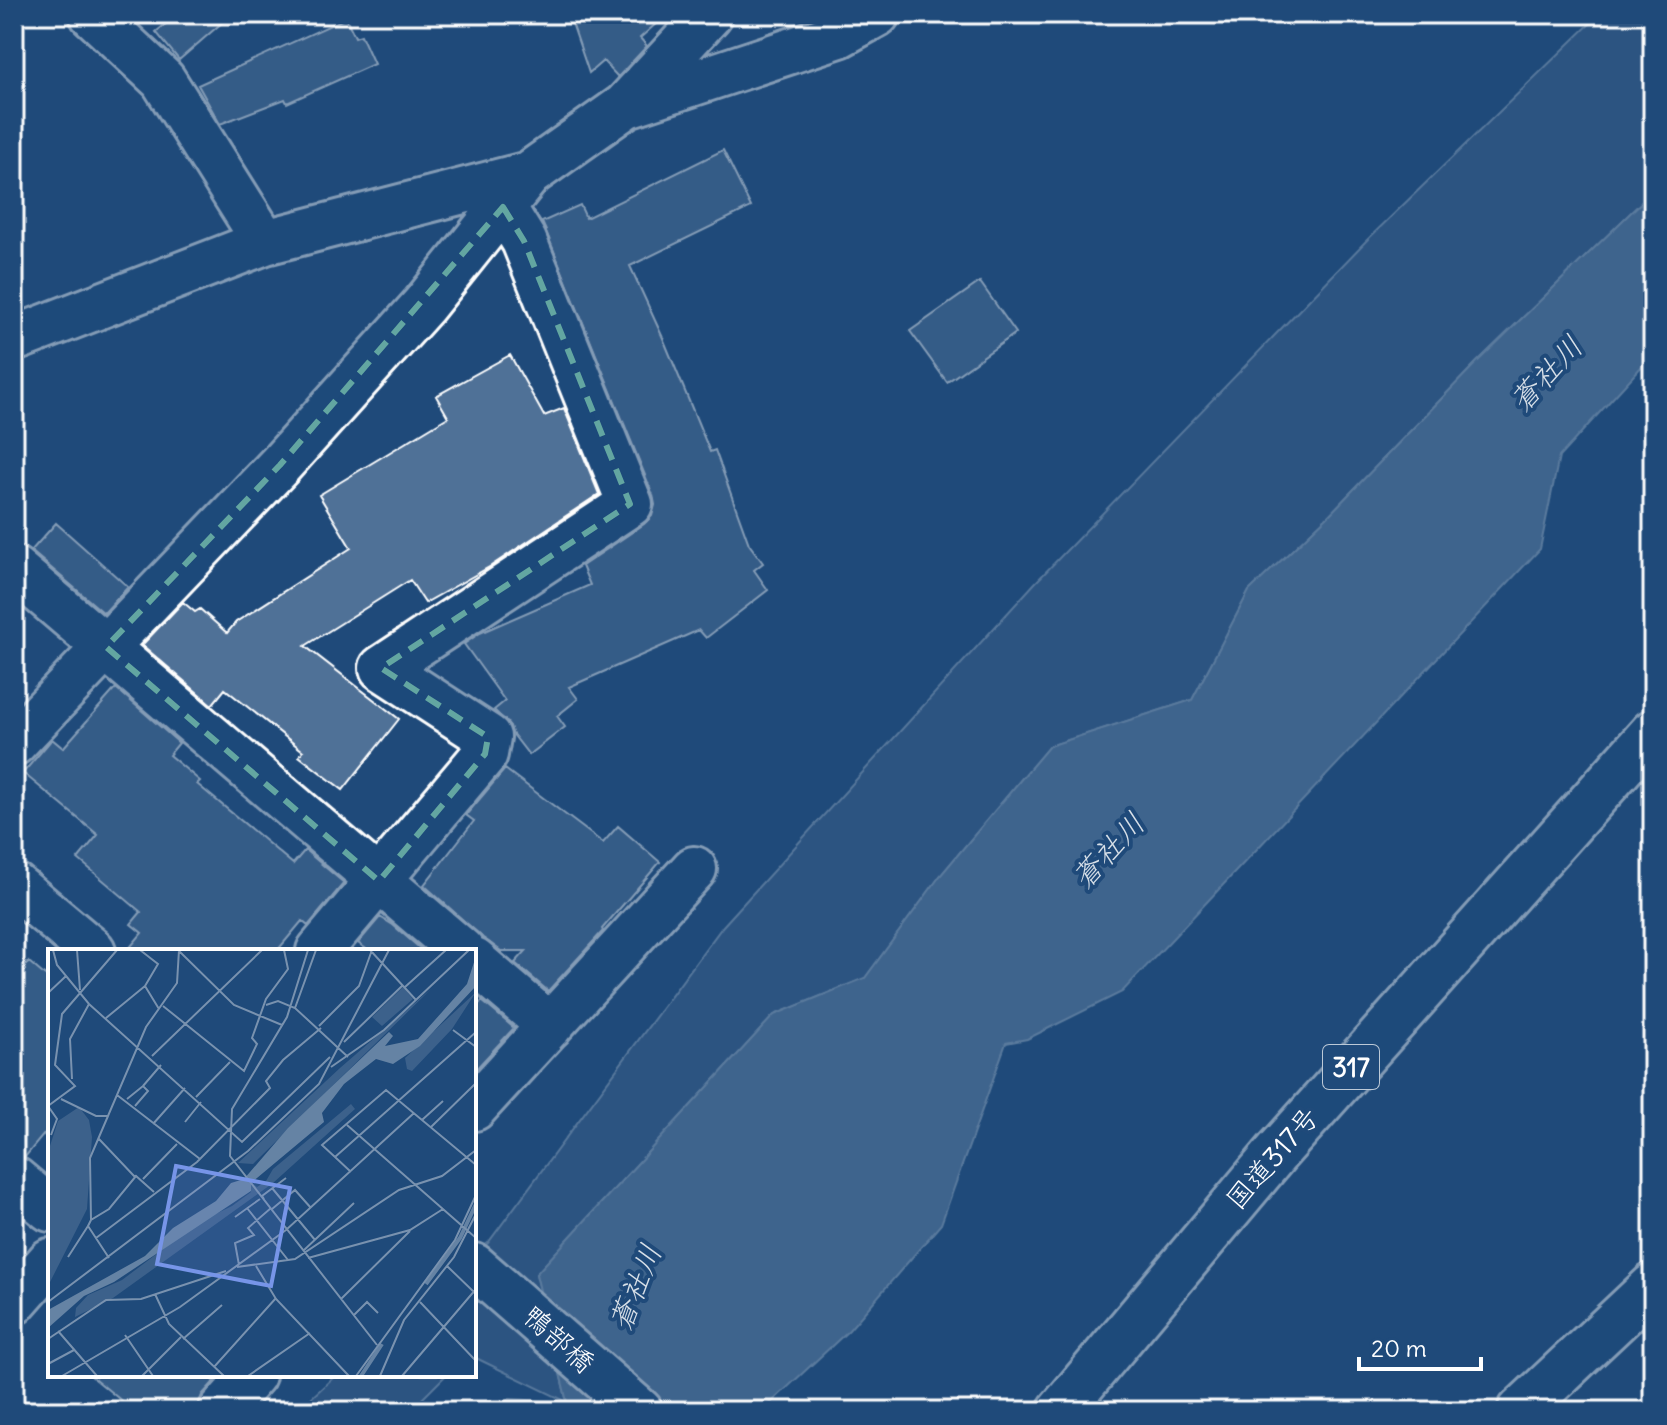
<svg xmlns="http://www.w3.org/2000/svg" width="1667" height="1425" viewBox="0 0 1667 1425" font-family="Delius,'Klee One',sans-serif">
<rect width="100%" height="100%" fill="#1f4a7a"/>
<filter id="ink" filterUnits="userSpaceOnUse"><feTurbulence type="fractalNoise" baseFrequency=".0125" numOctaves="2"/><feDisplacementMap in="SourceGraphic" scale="16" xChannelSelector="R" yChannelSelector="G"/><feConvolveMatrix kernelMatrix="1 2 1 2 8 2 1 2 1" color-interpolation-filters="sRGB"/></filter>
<g filter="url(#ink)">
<path fill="#3c618b" stroke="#9eb0c5" stroke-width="2" d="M1600,14H1653V191L1477,362L1329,515L1249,591L1192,700L1049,746L940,876L865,978L774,1015L536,1274L567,1402L474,1357V1254L488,1243L723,926L1035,583L1366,241Z
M336,1375H446L410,1411H297Z"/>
<path fill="#6583a4" stroke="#a3b5c8" stroke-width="2" d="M1653,191V354L1559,457L1540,549L1122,992L1027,1039L1006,1043L941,1224L849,1330L762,1411H500L508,1399L567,1402L536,1274L774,1015L865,978L940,876L1049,746L1192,700L1249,591L1329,515L1477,362Z"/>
<path fill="#507197" stroke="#fff" stroke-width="2" d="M178,14H232L179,60L156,32Z
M569,14H667L640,38L647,46L618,77L603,61L589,73Z
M346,18L355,37L361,35L374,64L287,103L285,99L220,124L198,85Z
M723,150L751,207L630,266L663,338L710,452L715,450L749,544L763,563L754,570L768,590L706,638L699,630L569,687L578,699L557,716L565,727L529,755L512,733L510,726L494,710L505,701L464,644L480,633L590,585L582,566L644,524L652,516L655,505L653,495L542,222L580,205L586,218Z
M980,282L1016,333L947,382L910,331Z
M510,355L544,416L564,408L599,494L491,566L425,603L410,580L305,646L399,719L343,790L299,756L303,751L225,689L212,705L142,645L183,602L195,612L200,609L227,633L236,622L351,548L319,495L448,417L436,396Z
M56,523L128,587L104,613L31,551Z
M116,688L179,743L169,755L200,781L197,784L293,864L305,850L344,883L308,926L302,921L277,951H127L142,933L131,924L141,912L78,859L98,835L23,773L52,739L63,748Z
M505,769L603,843L618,826L660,862L602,929L603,931L548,991L515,963L526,951H501L483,938L424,885L474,821L466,815Z
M380,917L393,925L423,951H369L358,943Z
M29,962L50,980V1127L25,1157L14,1155V979Z
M482,1001L514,1028L474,1071V1009Z
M90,1375H220L202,1395L197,1411H134Z"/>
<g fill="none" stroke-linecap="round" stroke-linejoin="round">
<defs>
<path id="street" d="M92,14L163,80L265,242
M627,105L839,35L877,14
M14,339L265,242L529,174
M14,569L462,951
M14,743L280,465L424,305L529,174L625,106L710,14
M319,951L485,754L488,737L382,668L630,504L524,241L503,207
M474,961L550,1026
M474,1108L694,869
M14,1179L50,1209
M14,1302L50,1261
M221,1411L253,1375
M1520,1411L1653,1286"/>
<path id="secondary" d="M14,885L93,951
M474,1266L640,1411"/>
<path id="highway" d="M1060,1411L1278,1151L1653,732"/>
</defs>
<use href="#street" stroke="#fff" stroke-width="50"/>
<use href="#secondary" stroke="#fff" stroke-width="50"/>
<use href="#highway" stroke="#fff" stroke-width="50"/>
<use href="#street" stroke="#1f4a7a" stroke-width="44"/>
<use href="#secondary" stroke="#1f4a7a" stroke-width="44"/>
<use href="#highway" stroke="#1f4a7a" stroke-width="44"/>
</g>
</g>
<path d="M0 0H1667V1425H0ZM503,207L524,241L630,504L381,668L488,737L485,754L379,881L106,647L280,465Z" fill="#1f4a7a" fill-opacity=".55" fill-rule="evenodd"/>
<path fill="none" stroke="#63a6a1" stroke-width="6" stroke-dasharray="16 10" stroke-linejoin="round" d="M503,207L524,241L630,504L381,668L488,737L485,754L379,881L106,647L280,465Z"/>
<g text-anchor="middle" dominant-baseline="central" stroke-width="8" stroke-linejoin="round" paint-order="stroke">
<rect fill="#1f4a7a" stroke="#bcc9d7" stroke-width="2" x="1323" y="1045" width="56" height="44" rx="6"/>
<g font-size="26" font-weight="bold" fill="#fff">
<text x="1351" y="1067">317</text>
</g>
<g font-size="28" fill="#fff" stroke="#1f4a7a">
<text transform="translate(1272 1158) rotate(-49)">国道317号</text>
<text transform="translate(559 1339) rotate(42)">鴨部橋</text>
</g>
<g font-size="30" font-style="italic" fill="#d8e0e8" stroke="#1f4a7a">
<text transform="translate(1546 373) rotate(-47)">蒼社川</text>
<text transform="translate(1108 850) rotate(-47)">蒼社川</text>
<text transform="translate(635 1287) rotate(-68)">蒼社川</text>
</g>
</g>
<g transform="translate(48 949)">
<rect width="428" height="428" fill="#1f4a7a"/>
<path d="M355,38L365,50L334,77L324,68ZM383,40L205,215L190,214L292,119ZM428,43L404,80L364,122L359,120L357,109ZM303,155L307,160L225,234L65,349L27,368L28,359L40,346L74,331L151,273L184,257L203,243V233L209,238L218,232L225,220ZM31,158L41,171L44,188L39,260L0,337V203L10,172Z" fill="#3c618b"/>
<path d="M428,7V37L372,97L345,115L328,110L296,135L274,164L276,173L203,234V242L66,333L36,347L0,379V361L97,307L125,279L168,252L183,234L196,230L240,179L341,83L345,87L337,97L370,90L419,35Z" fill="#6583a4"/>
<path fill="none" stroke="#6583a4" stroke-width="4" d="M378,335L412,289L428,255M313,427L334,395"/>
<path fill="none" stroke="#7992af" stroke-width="2" d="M5,1L9,16L41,55L194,193L282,108M29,1L32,41M92,1L110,15L97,37L111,60M130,1L186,56L234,76M260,1L239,68L184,160L182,207L329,396M322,1L368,51M357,38L398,1M0,44L18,27M218,56L230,52L247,59L300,108M115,57L196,122L209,95L204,89L218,50L240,20L236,1M247,59L268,1M58,69L97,37M271,77L311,37L324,1M405,81L428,98M296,93L355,36M104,107L214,1M283,118L336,81L421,1M24,130L22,90L41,55M95,137L113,116M69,146L152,210M148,148L182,113M13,150L48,167H60L98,78L129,34L131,1M79,150L95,137L100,142L87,157M0,157L27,137L7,116L14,65L69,1M0,157L9,170L3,186M374,171L395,152M137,173L153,153M105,175L137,139M299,176L428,289M383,178L428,134M51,190L87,228M287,208L274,196L338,141L428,216M303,223L287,208L428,83M95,230L129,195M224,239L267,291M216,250L214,247L238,229M199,259L240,311M224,260L247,241L263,259M187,268L212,250M43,271L42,209L60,167M48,289L149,213L222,139L218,132L235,111L273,79M255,302L306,254M20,308L40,277M61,309L40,277L43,271L61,260L88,227L106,243M260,309L362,281L395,260M191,316L187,294L206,286L200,279L223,259M208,317L228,350L301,427M399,317L428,345M189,318L247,310L351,241L394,227L428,201M107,345L121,375L176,427M293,350L362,282M0,353L200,202L271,135L341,1M372,353L428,412M306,366L319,353L330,364M10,382L49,427M77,386L105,427M0,390L58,351L93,350L178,322M135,390L174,356M0,415L26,401M166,418L228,349M14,427L132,358L238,281L366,164M94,427L133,388M200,427L262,384M308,427L407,291L428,246M332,427L356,371L406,308L428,265M354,427L428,340"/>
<path fill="#7795e8" fill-opacity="0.15" stroke="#7795e8" stroke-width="4" d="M128,217L242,239L223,337L109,315Z"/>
<rect width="428" height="428" fill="none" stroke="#fff" stroke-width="4"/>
</g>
<rect width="1667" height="1425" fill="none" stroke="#1f4a7a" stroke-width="48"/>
<rect x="24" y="24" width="1619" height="1377" fill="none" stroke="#fff" stroke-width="3" filter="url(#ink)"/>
<path d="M1359 1357v12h122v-12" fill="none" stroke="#ffffff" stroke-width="4"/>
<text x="1371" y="1357" font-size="24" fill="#ffffff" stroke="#1f4a7a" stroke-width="6" paint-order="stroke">20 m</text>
</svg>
